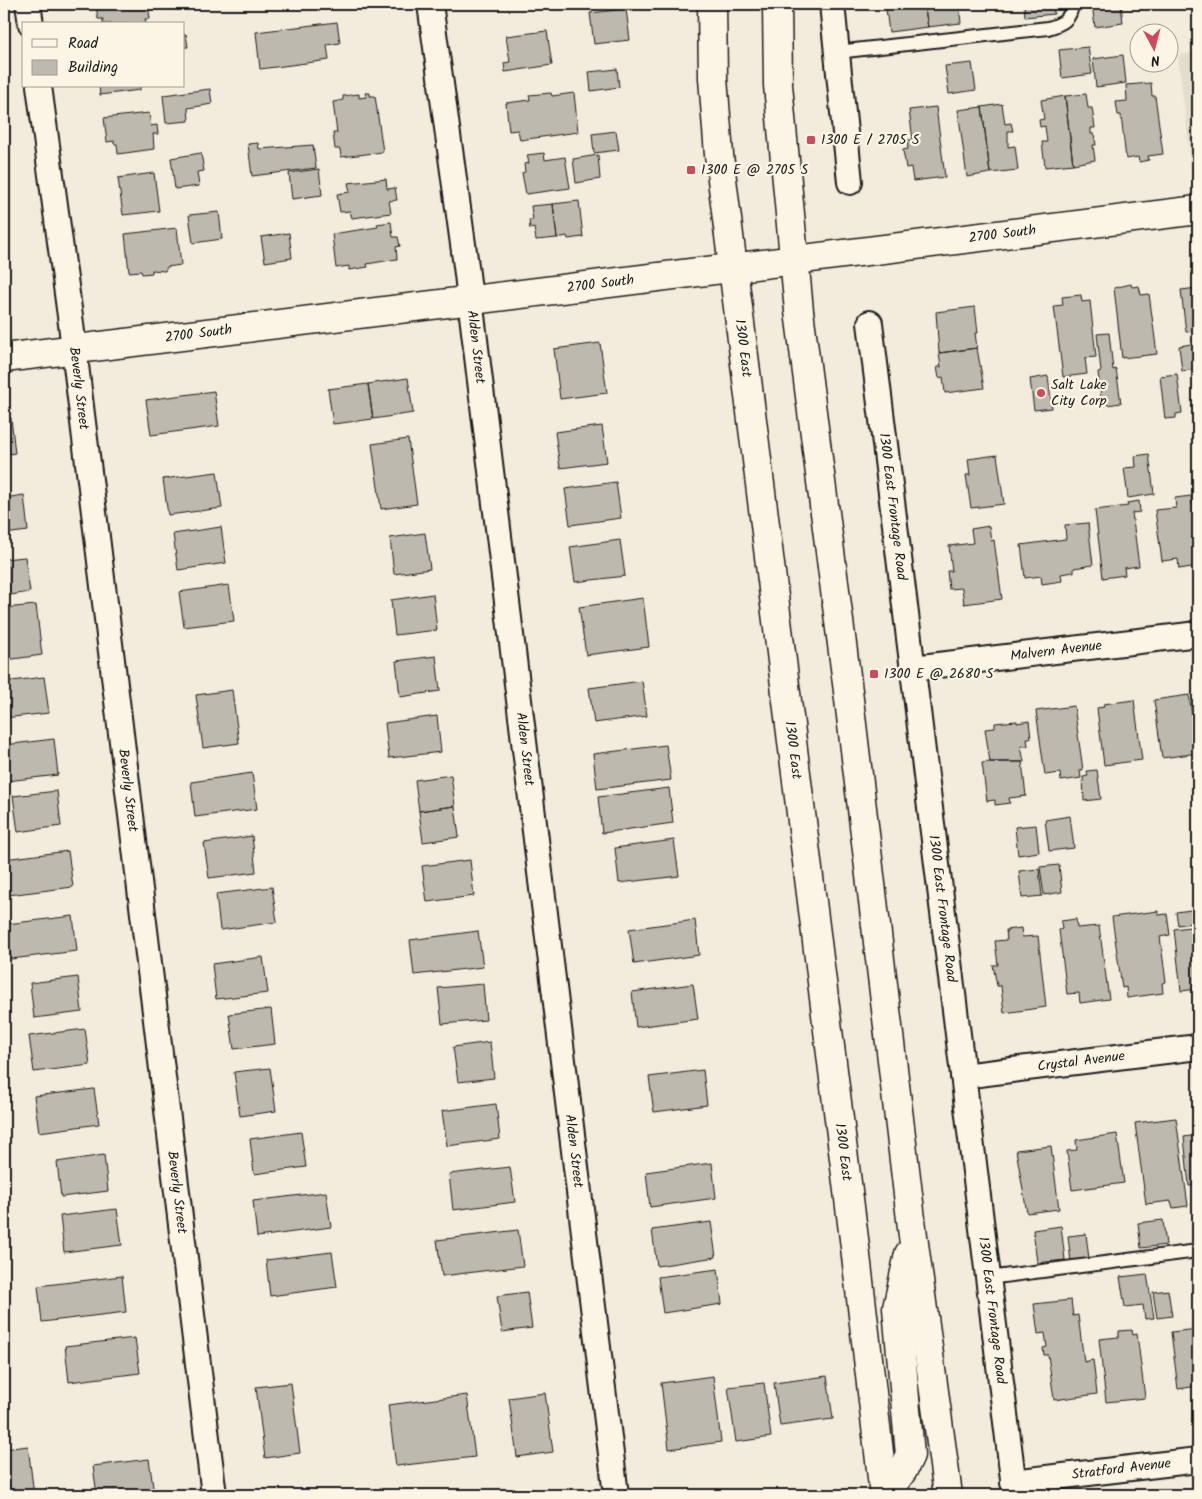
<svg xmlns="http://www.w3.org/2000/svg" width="1202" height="1499" viewBox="0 0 1202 1499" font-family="Kalam,sans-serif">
<rect width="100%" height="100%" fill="#f3ecdd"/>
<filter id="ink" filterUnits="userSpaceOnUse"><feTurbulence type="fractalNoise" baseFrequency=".02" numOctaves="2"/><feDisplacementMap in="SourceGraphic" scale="10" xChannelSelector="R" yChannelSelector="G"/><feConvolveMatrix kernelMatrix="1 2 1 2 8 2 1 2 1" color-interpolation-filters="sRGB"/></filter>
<g filter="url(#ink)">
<path fill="#e3ddcf" d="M1198,52V170L1192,171L1178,55Z"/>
<path fill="#beb9ae" stroke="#1c1c1c" d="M99,4H148L150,19H145L146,24H103V19H98L96,5Z
M301,4H342L302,9Z
M896,4H924L928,27L889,32L886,9L896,7Z
M924,4H959L961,23L928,27Z
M1024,4H1053L1054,14L1025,17Z
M1092,4H1121L1123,23L1095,27Z
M626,9L630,40L594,44L590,13Z
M337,22L340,43L327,45L329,60L260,69L256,32Z
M547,31L552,65L505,72L504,63L510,62L506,36Z
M186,34L188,47H184V35Z
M1088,47L1092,74L1062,78L1059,50Z
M1123,55L1126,83L1096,87L1093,59Z
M972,63L976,90L949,94L945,66Z
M617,69L619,87L591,91L589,72Z
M1151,83L1152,96H1155L1163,154L1148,156L1149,160L1139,162L1138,157L1126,159L1121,115H1118L1116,102L1127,101L1126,85Z
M99,86H140V90L100,95Z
M210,89L212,104L188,108L189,121L166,123L163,95Z
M365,93H370V96H375L383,152L341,157L340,149H335L333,133H337L333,102L343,100V96L359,94V98L366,97Z
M551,93L552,96L574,93L578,132L520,140L518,130L509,131L506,103L530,100L529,95Z
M1086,94L1088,108H1092L1095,128H1091V134H1094L1096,145H1093L1095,160L1073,164L1065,96Z
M1065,96L1073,164L1045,167L1042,142H1047L1045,126L1040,127L1039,120L1044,119L1041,100Z
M1002,104L1005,124L1011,123L1013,131H1008V147L1015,146L1018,170L990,173L982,107Z
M936,107L945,177L913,181L911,167L906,168L903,150L908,149L907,140H913L909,110Z
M982,107L990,173L967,177L958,110Z
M149,113L151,126L157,125L158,134H153L154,149L118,154L117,144H114V141L107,142L104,118Z
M616,131L619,150L594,153L592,134Z
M258,143L259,149L313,145L316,168L252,176L248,144Z
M201,153L204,171L197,172L199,186L175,189L171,158Z
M544,153L545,160L565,157L570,188L526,194L522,173L525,172L524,164L529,163L527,155Z
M598,155L600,179L576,183L573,159Z
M319,169L322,195L292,199L289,173Z
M154,173L159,211L123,215L118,178Z
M386,179L387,189L395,188L397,200L389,201L391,213L352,218L350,211L340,212L337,194L350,192L348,183Z
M579,201L583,237L568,239L567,236L557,238L553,204Z
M553,204L557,238L536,240L534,228L530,229L529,220H533L531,206Z
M219,212L222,239L193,243L189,215Z
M391,222L393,237H398L400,246L396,247L397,259L367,264L368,267L349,270V266L336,268L332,234L378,227L377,224Z
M177,228L181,265L167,267L165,271L152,270V273L142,274L141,271L129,272L125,234Z
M289,233L292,258L265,262L261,237Z
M4,269H6L8,282H6L7,295L4,296Z
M1131,284L1132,287L1139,286L1141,295L1149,294L1157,354L1122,358L1114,288Z
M1198,288V331L1186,332L1181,290Z
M1081,295L1082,302L1090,301L1096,357L1085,358L1087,374L1063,377L1054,306L1063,305L1062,297Z
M975,307L978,333H975L977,348L939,353L936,312Z
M1109,333L1113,370L1116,369L1121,403L1107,405L1106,397L1101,398L1098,372L1101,371L1097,334Z
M600,343L607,393L560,399L554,349Z
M1198,343V369L1182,371L1179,346Z
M977,348L984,388L945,393L943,377L939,378L937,367H941L939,353Z
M1177,374L1182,413L1176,414V418L1165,419L1160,376Z
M1048,376L1052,408L1034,410L1030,379Z
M408,378L413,413L373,419L368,384Z
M368,384L373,419L333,424L328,389Z
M214,391L219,426L151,435L146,400Z
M11,418L15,453L4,455V419Z
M602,426L607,462L560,468L555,432Z
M408,439L417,504L381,509L372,444Z
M1149,454L1154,494L1128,498L1124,468L1136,467L1135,456Z
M997,455L1004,504L971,508L966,475H970L968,459Z
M217,472L222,508L168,515L163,479Z
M616,482L621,518L570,525L565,489Z
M24,495L28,531L4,534V498Z
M1191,496L1192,504H1194L1198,537V566L1179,569L1178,559L1162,561L1155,510L1176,508L1175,498Z
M1139,501L1140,512L1132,513L1139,566L1124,568L1125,575L1103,578L1095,510L1128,506L1127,503Z
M1088,523L1093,565L1074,568V572L1061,574L1062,581L1042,584L1041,576L1025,578L1021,545L1066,539L1065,525Z
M989,526L991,541L994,540L1002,599L964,604L962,588L949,589L947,571H952L949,546L973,543L971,529Z
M221,527L226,563L178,570L173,534Z
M425,533L430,569L394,574L390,538Z
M620,540L625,576L575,582L570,547Z
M25,557L30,592L4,596V559Z
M229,585L234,621L184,627L179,592Z
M433,594L437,630L395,635L391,600Z
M643,598L649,647L586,655L579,607Z
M36,605L42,655L6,660L4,608Z
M436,656L440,691L400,697L396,661Z
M44,677L49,713L4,718V682Z
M642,681L647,716L594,723L589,688Z
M232,690L239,743L203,748L196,695Z
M1189,695L1198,753L1162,758L1154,700Z
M1134,700L1142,760L1104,765L1097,708L1104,707L1103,704Z
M1074,706L1083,770H1080L1081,778L1061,781L1060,773L1045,775L1036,711Z
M437,716L441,752L389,758L385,723Z
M1017,721V723L1029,721L1031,738H1027L1028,746H1021L1024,762H990L985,729L995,728V723Z
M54,739L58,775L7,781L4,745Z
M666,745L671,780L597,789L593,754Z
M990,762H1022L1026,796L1009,798L1010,803L995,805V800L987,801L982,763Z
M1097,770L1101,799L1084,801L1083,777L1088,776L1087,771Z
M252,773L257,809L195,817L191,782Z
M451,775L455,806L419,811L415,780Z
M669,788L673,823L602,833L598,797Z
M57,791L61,826L18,832L13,796Z
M455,806L459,837L423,842L419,811Z
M1070,816L1074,848L1049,851L1045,820Z
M1036,825L1039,852L1018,855L1015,827Z
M252,836L256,872L209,878L204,843Z
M674,840L679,876L619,883L615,848Z
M68,851L73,887L8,895L4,859Z
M470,860L474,896L427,902L422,866Z
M1059,865L1062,892L1044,895L1040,867Z
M1039,869L1042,896L1022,898L1019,871Z
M272,887L277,922L220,930L216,894Z
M1198,909V922L1178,925L1176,912Z
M1158,911V915L1167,914L1170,935L1160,937L1166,982L1162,983L1163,993L1127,998L1126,987L1122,988L1112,917Z
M73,916L77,951L11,959L7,924Z
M1076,919L1077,928L1099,926L1109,999L1080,1003L1079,993L1067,994L1059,930L1062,929L1061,921Z
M695,920L699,955L634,964L629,929Z
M1198,926V989L1181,991L1174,929Z
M1021,928L1022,937L1038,936L1046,1007L1004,1013L1001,986H997L993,965H998L995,941L1007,940L1006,930Z
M478,931L483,967L414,975L410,940Z
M263,957L268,993L216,999L212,964Z
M78,977L82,1012L34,1018L30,983Z
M483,984L486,1020L442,1024L438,988Z
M693,984L698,1019L636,1027L632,992Z
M271,1009L275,1044L234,1049L229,1014Z
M85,1029L90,1065L34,1072L29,1036Z
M490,1042L494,1078L458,1082L453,1047Z
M270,1068L276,1111L240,1116L234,1072Z
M703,1070L707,1105L654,1112L649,1077Z
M94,1089L99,1124L39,1132L34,1096Z
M496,1104L500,1139L447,1146L442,1111Z
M1176,1118L1188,1206L1173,1208L1171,1201L1146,1204L1135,1123Z
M301,1132L306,1167L254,1174L250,1139Z
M1117,1134L1124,1183L1072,1190L1067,1151L1077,1150L1076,1140Z
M1198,1135V1185L1189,1186L1184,1137Z
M1051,1146L1059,1209L1027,1213L1016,1150Z
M104,1155L108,1191L61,1197L57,1162Z
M712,1163L716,1198L650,1207L646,1172Z
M510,1167L515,1202L453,1210L449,1174Z
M326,1192L331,1227L257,1237L253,1201Z
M117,1209L122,1245L64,1252L60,1216Z
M1163,1220L1166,1245L1141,1248L1138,1223Z
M711,1222L716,1257L657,1266L652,1230Z
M1061,1226L1065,1260L1037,1263L1033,1230Z
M518,1230L523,1266L442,1276L437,1240Z
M1086,1234L1089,1259L1071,1262L1068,1236Z
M332,1252L337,1287L270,1296L266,1260Z
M718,1269L722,1304L663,1313L658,1277Z
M1147,1274L1154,1318L1145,1319L1143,1305L1125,1307L1120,1277Z
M122,1276L126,1312L42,1322L38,1286Z
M1168,1290L1172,1316L1157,1318L1153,1292Z
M527,1292L532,1328L502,1332L497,1296Z
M1071,1300L1073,1316L1078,1315L1084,1362L1093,1360L1097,1394L1054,1400L1048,1355H1044L1043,1348L1047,1347L1045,1333L1038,1334L1034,1304Z
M1198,1329V1386L1178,1389L1171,1332Z
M1132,1330L1133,1335L1137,1334L1145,1398L1106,1402L1099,1339L1119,1337V1331Z
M135,1338L140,1373L69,1382L65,1346Z
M713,1376L721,1442L669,1449L661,1383Z
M827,1376L833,1419L780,1426L774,1383Z
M291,1383L300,1453L265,1458L256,1387Z
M764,1383L771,1437L736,1442L728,1387Z
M545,1393L553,1452L517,1457L509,1398Z
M467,1395L475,1457L396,1466L388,1405Z
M28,1446L34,1495H4V1449Z
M149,1459L154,1494L97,1495L93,1466Z"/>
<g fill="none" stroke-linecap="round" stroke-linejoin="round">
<defs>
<path id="service" d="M837,52L1048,28C1062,24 1071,20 1072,4
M988,1278L1198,1251"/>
<g id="minor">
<path d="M28,4L31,24"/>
<path id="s1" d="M430,4L466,266L616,1495"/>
<path d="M832,4L850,182"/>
<path id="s2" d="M39,86L70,316L214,1495"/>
<path id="s3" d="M870,323L1015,1495"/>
<path id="s4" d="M913,668L1198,634"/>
<path id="s5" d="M963,1076L1198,1047"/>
<path id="s6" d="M1013,1482L1198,1460"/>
</g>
<g id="tertiary">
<path id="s7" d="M4,358L1198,210"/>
</g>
<g id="secondary">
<path id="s8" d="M712,4L713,78L719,155L855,1247L884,1495"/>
<path d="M777,4L778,85L799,311L848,691L913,1236L948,1495"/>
<path d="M885,1495L903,1470L910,1455L897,1308L909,1254"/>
</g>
</defs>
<use href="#service" stroke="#1c1c1c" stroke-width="16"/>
<use href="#minor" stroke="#1c1c1c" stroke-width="28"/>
<use href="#tertiary" stroke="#1c1c1c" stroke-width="31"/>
<use href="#secondary" stroke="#1c1c1c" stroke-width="31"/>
<use href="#service" stroke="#fcf5e5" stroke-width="12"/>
<use href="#minor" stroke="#fcf5e5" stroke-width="24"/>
<use href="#tertiary" stroke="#fcf5e5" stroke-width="28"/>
<use href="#secondary" stroke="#fcf5e5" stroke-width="28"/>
</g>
</g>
<g fill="#d1495b" stroke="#fcf5e5" stroke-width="2">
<rect x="806" y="135" width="10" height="10" rx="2.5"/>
<rect x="686" y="165" width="10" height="10" rx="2.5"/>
<circle cx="1041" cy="393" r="5"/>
<rect x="869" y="669" width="10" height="10" rx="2.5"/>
</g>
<g text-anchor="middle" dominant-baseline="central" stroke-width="4.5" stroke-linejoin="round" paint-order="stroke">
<g font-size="14" fill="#1c1c1c" stroke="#fcf5e5" text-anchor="start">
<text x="821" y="140">1300 E / 2705 S</text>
<text x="701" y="170">1300 E @ 2705 S</text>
<text x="1051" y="385">Salt Lake<tspan x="1051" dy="16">City Corp</tspan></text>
<text x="884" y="674">1300 E @ 2680 S</text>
</g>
<g font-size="14" fill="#1c1c1c" stroke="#fcf5e5">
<text stroke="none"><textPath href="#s7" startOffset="1006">2700 South</textPath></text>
<text stroke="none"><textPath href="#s7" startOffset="601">2700 South</textPath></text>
<text stroke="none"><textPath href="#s7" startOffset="196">2700 South</textPath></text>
<text stroke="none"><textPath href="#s1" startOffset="346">Alden Street</textPath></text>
<text stroke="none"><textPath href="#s8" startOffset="346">1300 East</textPath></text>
<text stroke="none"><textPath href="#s2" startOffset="305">Beverly Street</textPath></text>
<text stroke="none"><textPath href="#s3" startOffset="185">1300 East Frontage Road</textPath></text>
<text stroke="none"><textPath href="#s4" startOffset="144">Malvern Avenue</textPath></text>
<text stroke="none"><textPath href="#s1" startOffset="751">Alden Street</textPath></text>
<text stroke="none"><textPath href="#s8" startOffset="751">1300 East</textPath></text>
<text stroke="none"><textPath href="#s2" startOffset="710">Beverly Street</textPath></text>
<text stroke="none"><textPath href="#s3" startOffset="590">1300 East Frontage Road</textPath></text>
<text stroke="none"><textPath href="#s5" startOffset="119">Crystal Avenue</textPath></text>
<text stroke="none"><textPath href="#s1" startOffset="1156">Alden Street</textPath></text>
<text stroke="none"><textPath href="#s8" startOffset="1156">1300 East</textPath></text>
<text stroke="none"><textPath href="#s2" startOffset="1115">Beverly Street</textPath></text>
<text stroke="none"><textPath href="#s3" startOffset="995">1300 East Frontage Road</textPath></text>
<text stroke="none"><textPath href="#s6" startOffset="109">Stratford Avenue</textPath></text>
</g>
</g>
<rect width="1202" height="1499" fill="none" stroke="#fcf5e5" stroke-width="20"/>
<rect x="10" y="10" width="1182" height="1479" fill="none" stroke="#1c1c1c" stroke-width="2" filter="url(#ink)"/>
<rect x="22" y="22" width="162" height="65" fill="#fcf5e5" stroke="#a29e95"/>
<rect x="32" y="39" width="25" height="8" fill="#fcf5e5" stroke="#a29e95"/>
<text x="68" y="48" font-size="15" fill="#1c1c1c">Road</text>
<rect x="32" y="60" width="25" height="15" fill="#beb9ae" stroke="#a29e95"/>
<text x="68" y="72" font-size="15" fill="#1c1c1c">Building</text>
<g transform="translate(1154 48) rotate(173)"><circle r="24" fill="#fcf5e5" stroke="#a29e95"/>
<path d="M0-4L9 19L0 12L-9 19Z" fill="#d1495b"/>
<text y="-8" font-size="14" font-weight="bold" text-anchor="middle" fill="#1c1c1c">N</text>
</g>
</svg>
